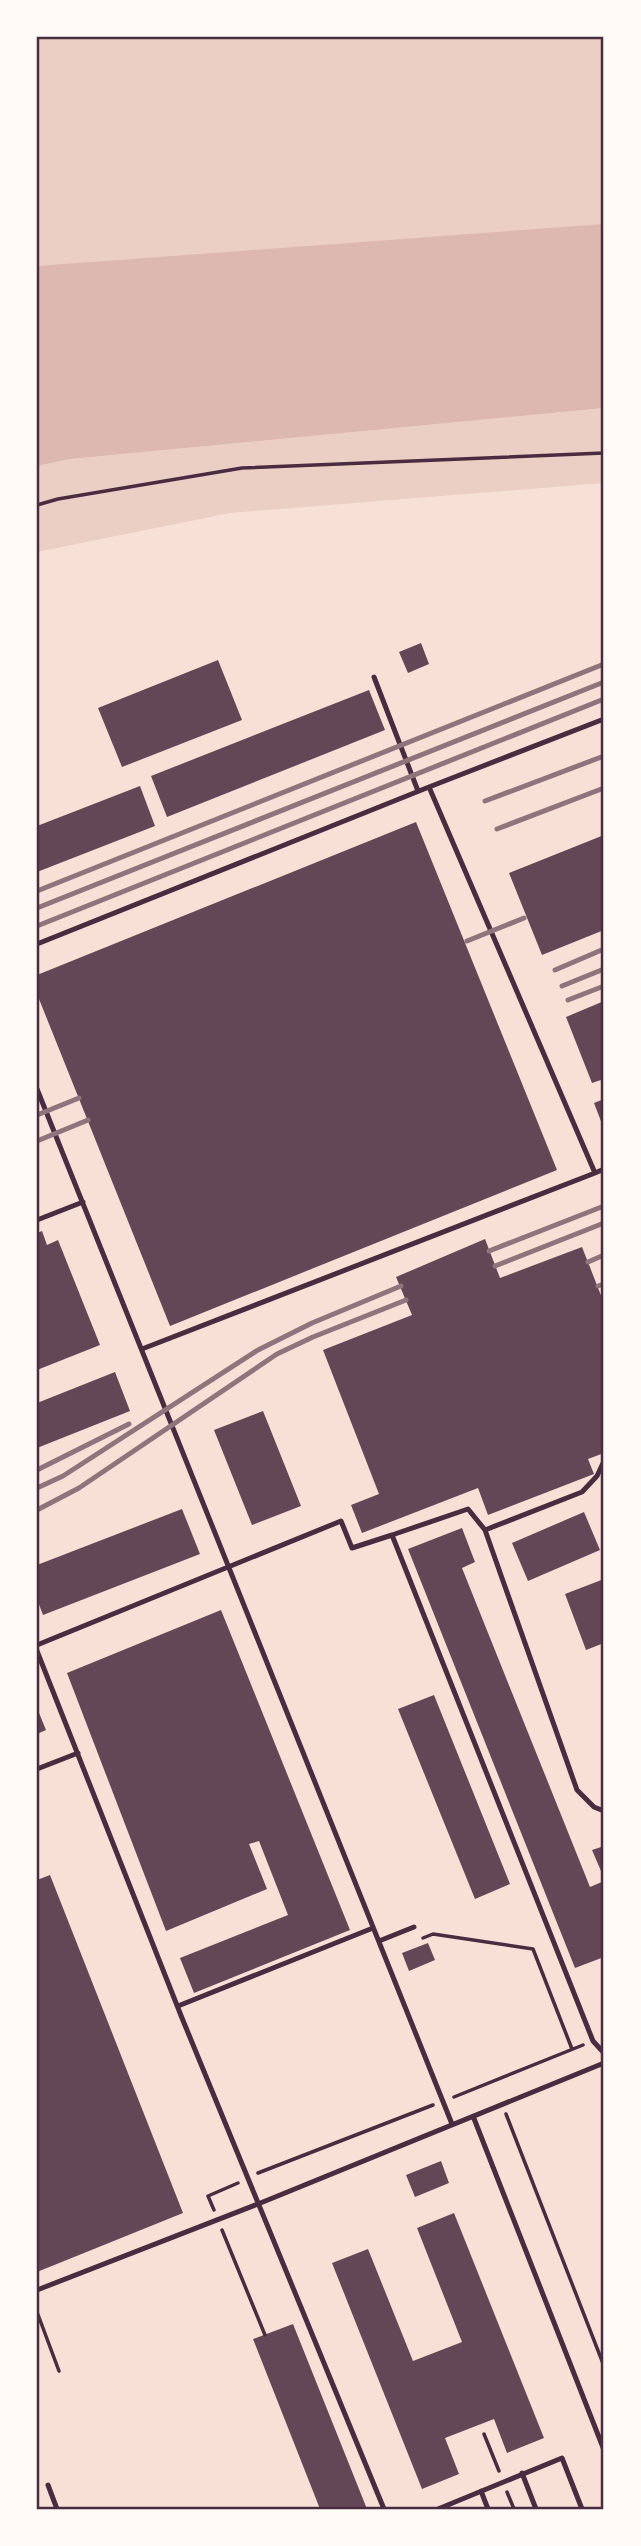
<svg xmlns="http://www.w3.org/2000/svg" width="641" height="2546" viewBox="0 0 641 2546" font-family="'Times New Roman',serif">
<rect width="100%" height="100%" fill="#f7e1d7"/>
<path fill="#ebcfc5" d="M37,37H604V238L37,285Z
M604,408V483L230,513L37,552V466L70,459Z"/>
<path fill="#dcb8b0" d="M604,224V408L70,459L37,466V266Z"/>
<path fill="#644757" d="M421,643L429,664L408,673L399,652Z
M218,660L242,720L122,767L98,708Z
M369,690L385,730L167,817L151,776Z
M140,786L155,826L37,872V826Z
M416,822L557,1170L170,1326L37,994V975Z
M604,835V930L542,955L509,873Z
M604,1001V1079L592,1083L566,1017Z
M604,1099V1129L594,1103Z
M42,1231L47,1245L58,1240L100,1345L37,1370V1233Z
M485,1239L500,1278L582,1247L604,1303V1453L588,1459L594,1474L488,1515L478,1488L362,1533L351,1505L379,1494L323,1350L412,1315L396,1277Z
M115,1372L130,1411L37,1448V1403Z
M263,1411L301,1506L252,1525L214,1430Z
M182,1509L200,1554L43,1615L37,1599V1565Z
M584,1512L600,1550L528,1581L512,1543Z
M462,1528L475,1562L462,1568L590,1887L604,1881V1957L575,1968L408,1549Z
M604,1579V1643L586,1650L565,1594Z
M221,1610L350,1930L194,1993L180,1958L288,1915L259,1841L249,1844L267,1889L166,1931L67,1673Z
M434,1695L510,1884L475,1899L398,1709Z
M37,1708L46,1730L37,1734Z
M604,1846V1878L592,1850Z
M50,1875L183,2213L37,2272V1880Z
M428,1943L435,1960L409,1971L402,1953Z
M441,2161L449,2183L415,2197L406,2175Z
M454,2213L544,2438L507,2453L494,2419L445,2438L459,2474L422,2489L332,2263L368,2249L413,2361L462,2342L417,2228Z
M293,2324L367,2509H320L253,2339Z"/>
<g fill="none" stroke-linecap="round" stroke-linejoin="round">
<path stroke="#4a2c40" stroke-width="3.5" d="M37,505L58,499L242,468L604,453
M423,1938L433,1934L533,1949L572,2049
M454,2097L583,2045
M506,2114L604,2366
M258,2173L433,2105
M214,2210L208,2196L238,2183
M222,2230L265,2335
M37,2312L59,2371
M484,2434L499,2471
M507,2492L514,2509"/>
<path stroke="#4a2c40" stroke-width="5" d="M374,677L418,791
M429,787L595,1173L604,1169
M37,944L429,787L604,719
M37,1089L452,2124
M37,1220L83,1202
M142,1349L595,1173
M485,1530L577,1790L594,1807L604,1811
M392,1535L468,1509L485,1530L582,1492L597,1476L604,1461
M37,1645L341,1521L352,1548L392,1535L593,2041L604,2053
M37,1651L182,2018L384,2509
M37,1769L78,1753
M379,1941L414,1927
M178,2006L373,1928
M473,2116L604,2450
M37,2290L258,2204L604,2063
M522,2473L536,2509
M48,2485L57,2509
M481,2491L488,2509
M438,2509L562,2458L582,2509"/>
<path stroke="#8f747c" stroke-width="5" d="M485,801L604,756
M497,829L604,788
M37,891L604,664
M37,908L604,682
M37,926L604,699
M467,941L524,918
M555,970L604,949
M562,986L604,969
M568,1000L604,986
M37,1115L79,1098
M37,1141L88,1120
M489,1251L604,1206
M588,1262L604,1255
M495,1266L604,1223
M598,1286L604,1284
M37,1470L129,1424
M37,1488L63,1476L258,1350L312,1323L401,1286
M37,1510L79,1488L277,1354L313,1337L406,1300"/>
</g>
<rect width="641" height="2546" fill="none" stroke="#fffaf5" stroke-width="77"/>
<rect x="38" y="38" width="564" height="2470" fill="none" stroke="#4a2c40" stroke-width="2.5"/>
</svg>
